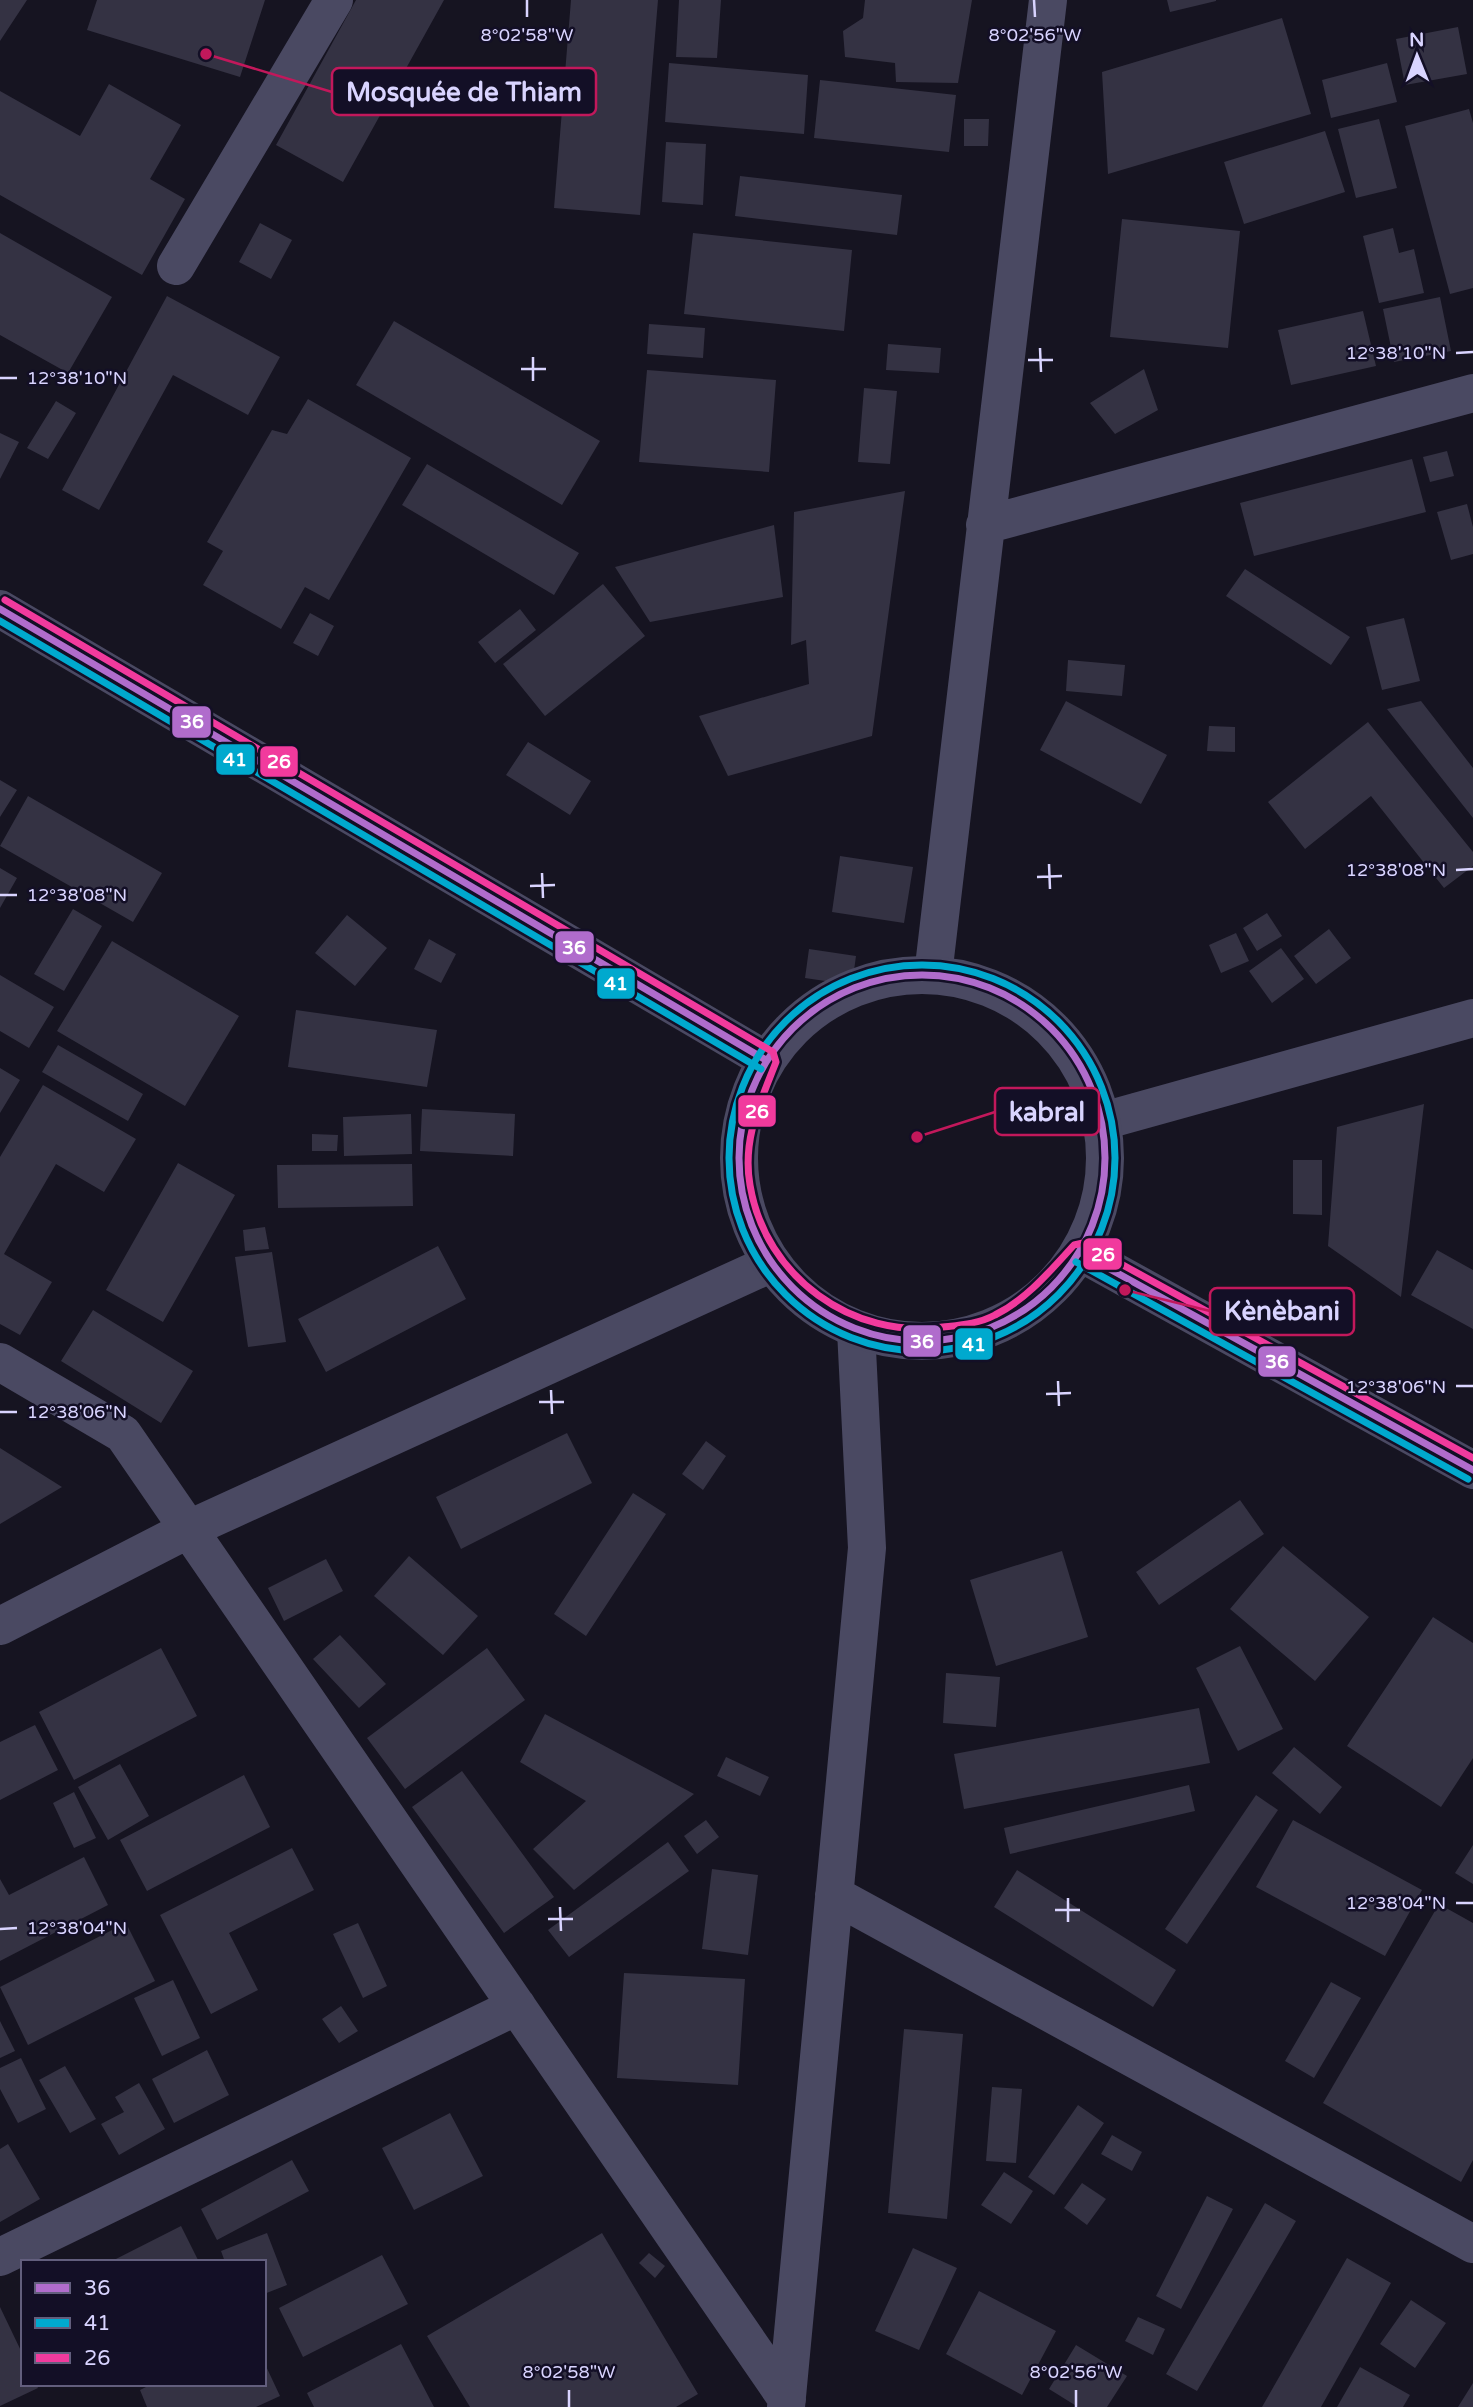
<svg xmlns="http://www.w3.org/2000/svg" width="1473" height="2407" viewBox="0 0 1473 2407" font-family="'Varela Round',sans-serif">
<rect width="100%" height="100%" fill="#161421"/>
<path fill="#343243" d="M0,0H27L0,41Z
M97,0H265L240,77L87,30Z
M356,0H444L343,182L276,145Z
M571,0H658L640,215L554,208Z
M679,0H721L717,58L676,57Z
M865,0H972L958,83L896,82L895,63L845,57L843,31L863,18Z
M1167,0H1216V1L1170,12Z
M1282,18L1311,114L1108,174L1102,72Z
M1458,27L1467,74L1405,85L1396,39Z
M669,63L808,75L804,134L665,122Z
M1387,63L1397,102L1331,118L1322,80Z
M820,80L956,95L949,152L814,138Z
M109,84L181,125L150,179L185,199L142,275L0,195V91L80,136Z
M1469,109L1473,123V288L1450,294L1405,126Z
M964,119H989L988,146H964Z
M1379,119L1397,188L1356,198L1338,129Z
M1325,131L1345,192L1244,224L1224,162Z
M666,142L706,144L703,205L662,202Z
M740,176L902,195L897,235L735,216Z
M1122,219L1240,231L1228,348L1110,337Z
M260,223L292,240L271,279L239,262Z
M1393,228L1399,253L1414,249L1424,293L1379,303L1363,236Z
M0,233L112,297L68,373L0,335Z
M693,233L852,250L844,331L684,314Z
M167,296L280,357L248,415L173,375L99,510L62,490Z
M1440,297L1451,351L1394,362L1383,309Z
M1363,311L1376,366L1291,385L1278,330Z
M394,321L600,441L562,505L356,385Z
M649,324L705,328L703,358L647,354Z
M888,344L941,348L939,373L886,370Z
M1144,369L1158,410L1115,434L1090,403Z
M647,370L776,380L769,472L639,462Z
M864,388L897,391L890,464L858,462Z
M308,399L411,458L329,600L305,587L281,629L203,585L223,551L207,542L272,430L287,434Z
M56,401L76,413L48,459L27,448Z
M0,433L19,442L0,479Z
M1447,451L1454,476L1430,482L1423,457Z
M1412,459L1426,512L1254,556L1240,503Z
M427,464L579,553L554,595L402,505Z
M905,491L872,736L728,776L699,716L809,684L806,640L791,645L794,512Z
M1467,504L1473,527V554L1451,560L1437,512Z
M774,525L783,597L650,622L615,567Z
M1245,569L1350,637L1331,665L1226,596Z
M603,584L645,636L545,716L503,664Z
M520,609L536,630L495,663L478,642Z
M310,613L334,626L318,656L293,643Z
M1404,618L1420,681L1382,690L1366,627Z
M1068,660L1125,665L1122,696L1066,691Z
M1066,701L1167,755L1141,804L1040,750Z
M1421,701L1473,768V818L1387,709Z
M1368,722L1473,852V866L1444,888L1371,796L1305,849L1268,802Z
M1209,726L1235,727V752L1207,751Z
M528,742L591,781L570,815L506,775Z
M0,780L17,790L0,817Z
M28,796L162,873L133,922L0,846Z
M840,856L913,867L904,923L832,912Z
M0,868L17,878L0,908Z
M73,909L102,926L64,991L34,974Z
M1267,913L1282,936L1257,951L1243,928Z
M347,915L387,948L355,986L315,953Z
M1329,929L1351,958L1316,984L1294,956Z
M1236,933L1249,961L1221,973L1209,945Z
M429,939L456,954L441,983L414,969Z
M112,941L239,1016L185,1106L57,1031Z
M1281,948L1304,979L1272,1003L1249,971Z
M809,949L856,956L852,985L805,978Z
M0,975L54,1007L29,1048L0,1031Z
M296,1010L437,1030L427,1087L288,1067Z
M58,1045L143,1094L128,1121L42,1072Z
M0,1068L20,1080L0,1113Z
M43,1085L136,1139L104,1192L56,1164L4,1254L52,1282L20,1335L0,1324V1157Z
M1424,1104L1401,1297L1328,1246L1337,1127Z
M422,1109L515,1114L513,1156L420,1151Z
M411,1114L412,1154L344,1156L343,1117Z
M312,1134L338,1135L337,1151H312Z
M1293,1160H1322V1215L1293,1214Z
M178,1163L235,1195L163,1322L106,1290Z
M412,1164L413,1206L278,1208L277,1165Z
M265,1227L269,1249L245,1251L243,1230Z
M438,1246L466,1299L326,1372L298,1319Z
M1437,1250L1473,1270V1329L1411,1295Z
M272,1252L286,1342L248,1347L235,1257Z
M93,1310L193,1371L161,1423L61,1361Z
M567,1433L592,1483L461,1549L436,1497Z
M706,1441L726,1456L703,1490L682,1474Z
M0,1448L62,1487L0,1524Z
M633,1493L666,1514L586,1636L554,1614Z
M1240,1500L1264,1534L1159,1605L1136,1572Z
M1283,1546L1369,1617L1315,1681L1230,1609Z
M1062,1551L1088,1637L996,1666L970,1580Z
M409,1556L478,1616L443,1655L374,1596Z
M326,1559L343,1591L284,1621L268,1588Z
M1433,1617L1473,1643V1758L1441,1807L1347,1746Z
M340,1635L386,1684L359,1708L313,1659Z
M1240,1646L1283,1729L1238,1751L1196,1668Z
M161,1648L197,1716L74,1780L39,1712Z
M487,1648L525,1700L405,1789L367,1738Z
M946,1673L1000,1677L996,1727L943,1723Z
M1199,1708L1210,1763L964,1809L954,1754Z
M545,1714L694,1794L574,1890L533,1849L586,1801L520,1762Z
M35,1725L58,1770L0,1800V1742Z
M1294,1747L1342,1787L1320,1814L1272,1773Z
M726,1757L769,1777L760,1796L717,1776Z
M120,1764L149,1816L108,1840L78,1787Z
M462,1771L554,1897L504,1933L412,1807Z
M244,1775L270,1827L147,1891L120,1840Z
M1189,1785L1195,1811L1010,1854L1004,1828Z
M74,1792L96,1838L74,1848L53,1803Z
M1256,1795L1278,1810L1187,1944L1165,1929Z
M706,1820L719,1837L697,1854L684,1836Z
M1293,1820L1422,1890L1385,1956L1256,1887Z
M668,1842L689,1871L569,1957L548,1930Z
M1473,1845V1884L1455,1873Z
M292,1848L314,1890L229,1933L258,1990L211,2014L160,1915Z
M84,1857L108,1905L0,1961V1879L9,1895Z
M712,1869L758,1875L748,1955L702,1949Z
M1017,1870L1176,1970L1153,2007L994,1907Z
M1439,1904L1473,1923V2160L1461,2182L1323,2103Z
M126,1923L155,1981L28,2045L0,1987Z
M358,1923L387,1986L363,1998L333,1934Z
M624,1973L745,1979L738,2085L617,2078Z
M173,1980L200,2038L162,2056L134,1998Z
M1331,1982L1361,1998L1314,2078L1285,2061Z
M341,2006L358,2031L339,2043L322,2019Z
M0,2021L15,2051L0,2058Z
M904,2029L963,2034L947,2219L888,2213Z
M207,2050L229,2095L174,2123L152,2079Z
M21,2058L46,2109L18,2123L0,2089V2068Z
M65,2066L96,2119L70,2133L39,2080Z
M139,2083L165,2129L119,2155L101,2124L124,2112L115,2097Z
M992,2087L1022,2089L1016,2163L986,2161Z
M1078,2105L1104,2123L1054,2195L1028,2177Z
M450,2113L483,2176L414,2210L382,2148Z
M1112,2135L1142,2152L1132,2171L1101,2154Z
M8,2144L40,2199L0,2222V2149Z
M292,2160L309,2191L217,2240L201,2209Z
M1004,2172L1033,2191L1011,2224L981,2205Z
M1082,2183L1106,2199L1087,2225L1064,2208Z
M1207,2196L1233,2209L1181,2309L1156,2296Z
M1265,2203L1296,2221L1197,2391L1166,2374Z
M181,2226L199,2262H110Z
M267,2233L287,2285L264,2294V2262H225L221,2251Z
M602,2233L698,2394L676,2407H470L427,2336Z
M913,2248L957,2268L919,2350L875,2331Z
M649,2253L665,2266L655,2278L639,2263Z
M382,2255L408,2304L303,2357L279,2308Z
M1347,2258L1391,2283L1321,2407H1262Z
M979,2291L1056,2331L1022,2395L946,2354Z
M1411,2300L1446,2323L1415,2368L1380,2344Z
M0,2307L23,2355V2384H36L38,2388L0,2406Z
M1138,2317L1165,2329L1153,2355L1125,2341Z
M401,2344L434,2407H314L307,2393Z
M1076,2345L1127,2376L1107,2407H1078L1049,2389Z
M264,2362L280,2396L256,2407H147L140,2390L152,2384H264Z
M1360,2367L1410,2395L1403,2407H1337Z
M1473,2383V2407H1458Z"/>
<g fill="none" stroke-linecap="round" stroke-linejoin="round">
<path stroke="#4a4962" stroke-width="38" d="M176,266L334,0
M985,525L1473,393
M0,609L766,1060
M933,975L1048,0
M1103,1121L1473,1018
M0,1362L123,1434L787,2399
M0,1626L189,1529L770,1264
M834,1895L1473,2244
M0,2257L517,2006
M786,2407L867,1548L856,1330"/>
<path stroke="#4a4962" stroke-width="38" d="M739 1158a183 183 0 1 1 366 0a183 183 0 1 1-366 0Z
M1081,1253L1473,1470"/>
<defs>
<path id="bus-1" d="M0,609L766,1060
M739 1158a183 183 0 1 1 366 0a183 183 0 1 1-366 0Z
M1081,1253L1473,1470"/>
<path id="bus-2" d="M0,621L761,1069
M729 1158a193 193 0 1 1 386 0a193 193 0 1 1-386 0Z
M1076,1262L1468,1479"/>
<path id="bus-3" d="M5,600L773,1052L776,1062C760,1103 742,1140 750,1185C765,1277 853,1340 943,1327C961,1325 978,1324 995,1315C1027,1299 1050,1271 1074,1245L1083,1243L1473,1458"/>
</defs>
<use href="#bus-1" stroke="#130f26" stroke-width="12"/>
<use href="#bus-2" stroke="#130f26" stroke-width="12"/>
<use href="#bus-3" stroke="#130f26" stroke-width="12"/>
<use href="#bus-1" stroke="#b06ccc" stroke-width="7"/>
<use href="#bus-2" stroke="#00a9ce" stroke-width="7"/>
<use href="#bus-3" stroke="#f13a9d" stroke-width="7"/>
</g>
<path fill="none" stroke="#d9d4ff" stroke-width="2.5" d="M527,0V17M1034,0L1035,17M1040,348L1041,372M1456,353L1473,352M533,357V381M1028,360H1053M521,369H546M0,378H17M1049,864L1050,889M1456,870L1473,869M542,873L543,898M1037,877L1062,876M530,886L555,885M0,895H17M1058,1381L1059,1406M1456,1386H1473M551,1390L552,1414M1046,1394L1071,1393M539,1402H564M0,1412H17M1068,1898V1922M1456,1903H1473M560,1907L561,1931M1055,1910H1080M548,1919H573M0,1929L17,1928M569,2390V2407M1076,2390V2407"/>
<g font-size="18" text-anchor="middle" fill="#d9d4ff" stroke="#130f26" stroke-width="5" stroke-linejoin="round" paint-order="stroke">
<text x="527" y="41">8°02'58"W</text>
<text x="1035" y="41">8°02'56"W</text>
<text x="1396" y="359">12°38'10"N</text>
<text x="77" y="384">12°38'10"N</text>
<text x="1396" y="876">12°38'08"N</text>
<text x="77" y="901">12°38'08"N</text>
<text x="1396" y="1393">12°38'06"N</text>
<text x="77" y="1418">12°38'06"N</text>
<text x="1396" y="1909">12°38'04"N</text>
<text x="77" y="1934">12°38'04"N</text>
<text x="569" y="2378">8°02'58"W</text>
<text x="1076" y="2378">8°02'56"W</text>
</g>
<path fill="none" stroke="#c2185b" stroke-width="2.5" d="M206 54L332 92M917 1137L995 1112M1125 1290L1210 1311"/>
<g fill="#c2185b" stroke="#130f26" stroke-width="2.5">
<circle cx="206" cy="54" r="7"/>
<circle cx="917" cy="1137" r="7"/>
<circle cx="1125" cy="1290" r="7"/>
</g>
<g fill="#130f26" stroke="#c2185b" stroke-width="2.5">
<rect x="332" y="68" width="264" height="47" rx="7"/>
<rect x="995" y="1088" width="104" height="47" rx="7"/>
<rect x="1210" y="1288" width="144" height="47" rx="7"/>
</g>
<g font-size="26" text-anchor="middle" font-weight="bold" fill="#d9d4ff">
<text x="464" y="101">Mosquée de Thiam</text>
<text x="1047" y="1121">kabral</text>
<text x="1282" y="1320">Kènèbani</text>
</g>
<g stroke="#130f26" stroke-width="2.5">
<rect x="171" y="705" width="41" height="34" rx="7" fill="#b06ccc"/>
<rect x="215" y="743" width="41" height="33" rx="7" fill="#00a9ce"/>
<rect x="259" y="745" width="40" height="33" rx="7" fill="#f13a9d"/>
<rect x="554" y="930" width="41" height="34" rx="7" fill="#b06ccc"/>
<rect x="596" y="967" width="40" height="33" rx="7" fill="#00a9ce"/>
<rect x="737" y="1094" width="40" height="34" rx="7" fill="#f13a9d"/>
<rect x="1082" y="1237" width="41" height="34" rx="7" fill="#f13a9d"/>
<rect x="902" y="1324" width="40" height="34" rx="7" fill="#b06ccc"/>
<rect x="954" y="1327" width="40" height="34" rx="7" fill="#00a9ce"/>
<rect x="1257" y="1345" width="40" height="33" rx="7" fill="#b06ccc"/>
</g>
<g font-size="19" text-anchor="middle" font-weight="bold" fill="#fff">
<text x="192" y="728">36</text>
<text x="235" y="766">41</text>
<text x="279" y="768">26</text>
<text x="574" y="954">36</text>
<text x="616" y="990">41</text>
<text x="757" y="1118">26</text>
<text x="1103" y="1261">26</text>
<text x="922" y="1348">36</text>
<text x="974" y="1351">41</text>
<text x="1277" y="1368">36</text>
</g>
<rect x="21" y="2260" width="245" height="126" fill="#130f26" stroke="#625e7d" stroke-width="2"/>
<rect x="35" y="2283" width="35" height="10" fill="#b06ccc" stroke="#625e7d" stroke-width="2"/>
<text x="84" y="2295" font-size="21" fill="#d9d4ff">36</text>
<rect x="35" y="2318" width="35" height="10" fill="#00a9ce" stroke="#625e7d" stroke-width="2"/>
<text x="84" y="2330" font-size="21" fill="#d9d4ff">41</text>
<rect x="35" y="2353" width="35" height="10" fill="#f13a9d" stroke="#625e7d" stroke-width="2"/>
<text x="84" y="2365" font-size="21" fill="#d9d4ff">26</text>
<g transform="translate(1417 56) rotate(359)" stroke="#130f26" stroke-width="5" paint-order="stroke">
<path d="M0-5L12 26L0 18L-12 26Z" fill="#d9d4ff"/>
<text y="-10" font-size="19" font-weight="bold" text-anchor="middle" fill="#d9d4ff">N</text>
</g>
</svg>
